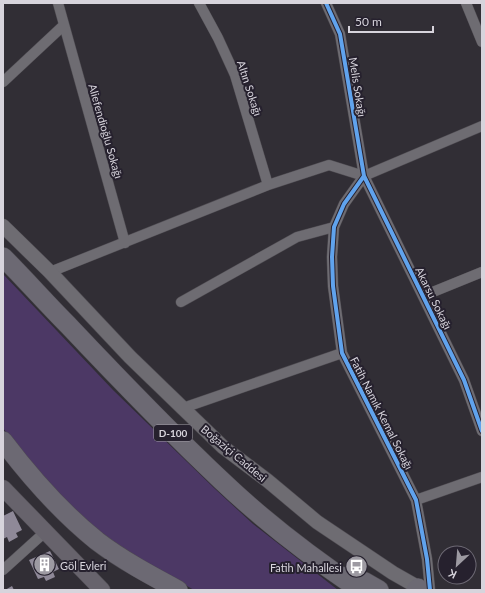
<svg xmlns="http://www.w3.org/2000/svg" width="485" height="593" viewBox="0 0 485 593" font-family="Lato,sans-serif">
<rect width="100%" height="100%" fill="#312e35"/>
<path fill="#4c3865" d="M3,274L113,390L214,488L253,524L338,590H194L144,561L98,532L58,494L17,447L3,428Z"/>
<path fill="#8f8998" d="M13,511L22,530L16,533L18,537L9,542L7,537L3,539V516Z
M50,551L59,569L53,572L55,577L46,581L44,577L38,579L29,560Z
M12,586L14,590H5Z"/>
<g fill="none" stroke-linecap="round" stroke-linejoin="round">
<defs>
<path id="street" d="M58,3L125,243
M199,3L218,38L235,75L268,185
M326,3L340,34L364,176L464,380L482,431
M466,3L482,42
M3,82L64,25
M364,176L344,204L334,227L332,257L333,286L342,353L416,500L427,559L430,590
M364,176L482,126
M50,272L268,185L329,165L364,176
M423,296L482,272
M181,302L297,237L334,227
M183,408L342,353
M416,500L482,477
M3,570L45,532"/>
<path id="secondary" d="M3,226L50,272L130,357L223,447L268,481L317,522L393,573L423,590"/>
<path id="primary" d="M3,488L102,590"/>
<path id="highway" d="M3,257C25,279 46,303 68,325C118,378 169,431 222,481C264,521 311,557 360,590
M3,441C31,478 61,512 97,541C122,560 150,575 178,590
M348,576L365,582L379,590
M416,590L418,588"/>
</defs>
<use href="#street" stroke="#4f4c52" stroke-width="11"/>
<use href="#secondary" stroke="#4f4c52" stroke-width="15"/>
<use href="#primary" stroke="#4f4c52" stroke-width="17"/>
<use href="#highway" stroke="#4f4c52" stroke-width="20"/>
<use href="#street" stroke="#6e6c72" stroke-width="10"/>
<use href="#secondary" stroke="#6e6c72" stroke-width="14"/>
<use href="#primary" stroke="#67636c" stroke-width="16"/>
<use href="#highway" stroke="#6c6973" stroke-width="19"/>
<defs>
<path id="cycleway" d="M326,3L340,34L364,176L464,380L482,431
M364,176L344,204L334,227L332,257L333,286L342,353L416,500L427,559L430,590"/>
</defs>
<use href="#cycleway" stroke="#26212e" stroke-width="6"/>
<use href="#cycleway" stroke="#60a3ed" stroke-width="4"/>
</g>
<defs>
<symbol id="building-disc" viewBox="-11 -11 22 22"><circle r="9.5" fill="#9d9aa2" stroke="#26212e"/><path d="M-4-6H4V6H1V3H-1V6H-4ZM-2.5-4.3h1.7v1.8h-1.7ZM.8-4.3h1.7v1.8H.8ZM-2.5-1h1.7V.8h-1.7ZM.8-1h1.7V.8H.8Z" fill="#fff"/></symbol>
<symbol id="bus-disc" viewBox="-11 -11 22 22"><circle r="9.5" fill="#9d9aa2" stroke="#26212e"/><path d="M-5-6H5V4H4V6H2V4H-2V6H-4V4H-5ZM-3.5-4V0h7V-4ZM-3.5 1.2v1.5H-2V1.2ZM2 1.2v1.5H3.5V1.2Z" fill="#fff"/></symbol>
</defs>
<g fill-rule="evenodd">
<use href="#building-disc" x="32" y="552" width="25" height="25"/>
<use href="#bus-disc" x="344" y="554" width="25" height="25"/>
</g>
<g text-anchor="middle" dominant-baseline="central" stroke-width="4" stroke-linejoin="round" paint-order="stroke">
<rect fill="#26212e" stroke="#a29ea8" stroke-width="1" x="154" y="425" width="38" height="16" rx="3"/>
<g font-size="10" font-weight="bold" fill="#d7d4dc">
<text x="173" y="433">D-100</text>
</g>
<g font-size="11" fill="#d7d4dc" stroke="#26212e">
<text transform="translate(358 87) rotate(81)">Melis Sokağı</text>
<text transform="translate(250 88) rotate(72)">Altın Sokağı</text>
<text transform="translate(106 131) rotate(74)">Aliefendioğlu Sokağı</text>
<text transform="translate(434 298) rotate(64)">Akarsu Sokağı</text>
<text transform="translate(382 413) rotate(63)">Fatih Namık Kemal Sokağı</text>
<text transform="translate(234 453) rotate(40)">Boğaziçi Caddesi</text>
</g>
<g font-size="11" fill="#d7d4dc" stroke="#26212e" text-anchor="start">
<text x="60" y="565">Göl Evleri</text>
<text x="342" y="567" text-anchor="end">Fatih Mahallesi</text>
</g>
</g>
<rect width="485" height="593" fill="none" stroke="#d7d4dc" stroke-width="8"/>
<g transform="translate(457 565) rotate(206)"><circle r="19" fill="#26212e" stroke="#6d6974"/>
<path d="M0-3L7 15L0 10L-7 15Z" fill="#9d9aa2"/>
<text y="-6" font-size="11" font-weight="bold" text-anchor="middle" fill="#d7d4dc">K</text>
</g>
<path d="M349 26v6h84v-6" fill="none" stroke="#d7d4dc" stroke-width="2"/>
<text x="355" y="26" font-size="12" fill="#d7d4dc" stroke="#26212e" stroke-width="3" paint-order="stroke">50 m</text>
</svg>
